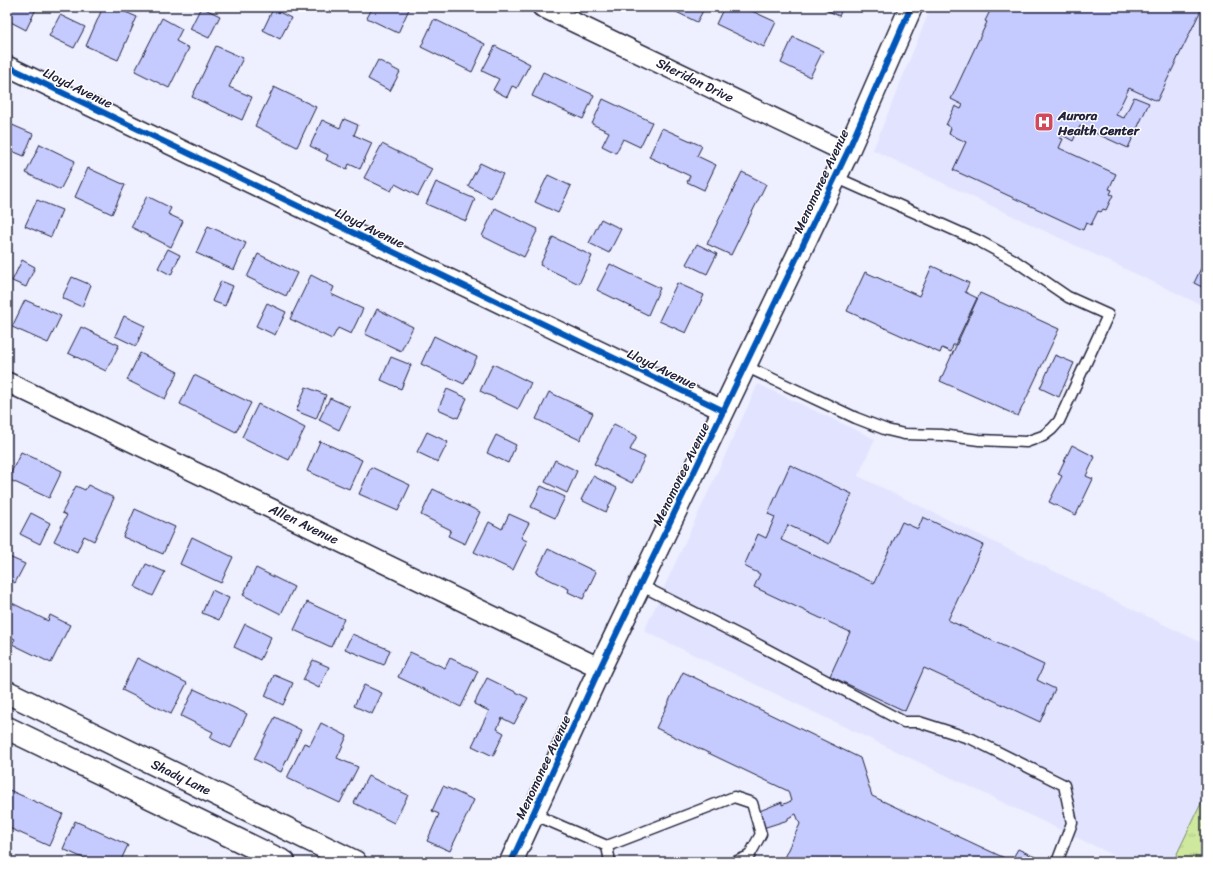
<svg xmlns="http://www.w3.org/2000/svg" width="1213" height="869" viewBox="0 0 1213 869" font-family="Sriracha,sans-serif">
<defs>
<pattern id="grass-tufts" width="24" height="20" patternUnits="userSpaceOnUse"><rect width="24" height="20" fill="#cee89e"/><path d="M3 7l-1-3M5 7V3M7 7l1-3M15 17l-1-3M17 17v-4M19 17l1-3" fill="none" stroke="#b1c789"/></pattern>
</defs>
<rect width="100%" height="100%" fill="#eeefff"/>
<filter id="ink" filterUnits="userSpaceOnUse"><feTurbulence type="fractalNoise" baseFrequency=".025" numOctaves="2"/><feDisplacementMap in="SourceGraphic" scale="8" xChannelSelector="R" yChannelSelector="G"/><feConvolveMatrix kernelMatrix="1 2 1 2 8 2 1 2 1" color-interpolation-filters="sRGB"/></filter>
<g filter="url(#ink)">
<path fill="#e2e4ff" d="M931,7H1206V307L873,150Z
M758,384L875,439L858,476L1206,645V793L1173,862H1128L644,631Z"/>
<path fill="url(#grass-tufts)" stroke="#78856c" d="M1206,793V862H1173Z"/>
<path fill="#c5cbfe" stroke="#22223b" d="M7,7H37L26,30L7,20Z
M103,7H114L137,17L118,60L86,46Z
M201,7L220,16L209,38L190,29Z
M373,7H410L398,33L367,18Z
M666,7H705L697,22Z
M724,7H743L776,22L764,47L716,24Z
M820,7H843L839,16Z
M992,7H1195L1201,10L1157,101L1129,88L1116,115L1124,118L1134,97L1149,103L1128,148L1080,126L1073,141L1062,135L1060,138L1063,139L1059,148L1116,174L1109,189L1112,190L1110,194L1113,195L1106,210L1103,209L1101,212L1098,211L1091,225L1086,223L1083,230L953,170L966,142L949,134L951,128L946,125L955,106L961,109L963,105L951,99L987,22L985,21Z
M273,9L291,18L280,39L263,30Z
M60,15L85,27L74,48L49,36Z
M162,18L182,29L176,41L189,48L169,88L135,71Z
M434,19L485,44L472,72L421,47Z
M793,37L823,51L810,77L781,63Z
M216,46L243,58L229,87L252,97L242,120L192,97Z
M495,46L530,64L517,88L512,86L507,97L493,90L499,79L482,71Z
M378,60L400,72L390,91L368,79Z
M543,72L594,95L583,119L532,96Z
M274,87L316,107L297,147L255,126Z
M603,99L652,122L640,147L623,139L616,153L602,146L609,132L592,124Z
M344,119L358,125L354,135L372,143L360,169L349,164L347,169L326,160L328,155L310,146L322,120L340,128Z
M10,124L33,134L24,156L7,149V132Z
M662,128L702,146L697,156L716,165L704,190L687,182L690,176L649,157Z
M40,144L75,161L60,190L26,173Z
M382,144L432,169L418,196L395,184L391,191L364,178Z
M480,163L503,174L491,198L468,186Z
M88,168L125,185L112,214L75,197Z
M742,172L766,184L731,255L707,244Z
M548,175L571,186L558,213L535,202Z
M436,182L475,199L466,221L426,204Z
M147,196L171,208L168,214L183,221L171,247L131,227Z
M37,200L62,210L51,237L25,226Z
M495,208L538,229L524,257L482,236Z
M601,219L621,229L609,253L589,243Z
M208,226L246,243L234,270L196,253Z
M553,237L592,256L579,284L540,265Z
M697,244L717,254L707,274L686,264Z
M168,249L180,255L171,275L158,268Z
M258,254L297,273L286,296L247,277Z
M22,260L35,267L26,287L12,281Z
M610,264L660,288L648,315L597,290Z
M1203,264L1206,266V289L1194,283Z
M932,266L969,283L965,292L977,298L955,345H953L951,352L942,348L940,353L847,311L865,272L919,296Z
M311,275L334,287L331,294L363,309L351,334L338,328L332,339L290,319Z
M72,277L91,285L82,307L62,298Z
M221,281L233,286L225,306L212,301Z
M677,283L704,295L686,333L659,321Z
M980,293L1059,329L1018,416L940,381Z
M25,300L61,316L48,343L12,327Z
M267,303L286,312L275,335L256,326Z
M377,309L413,327L401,351L365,334Z
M124,316L145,326L136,346L115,336Z
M81,327L119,345L106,371L68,353Z
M434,336L477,357L464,384L421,364Z
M140,353L178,372L165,399L127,380Z
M1055,355L1074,363L1059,397L1040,388Z
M391,357L411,365L401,389L381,380Z
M493,364L531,383L518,409L480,391Z
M194,375L251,403L236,432L180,404Z
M306,387L326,395L316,419L296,411Z
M447,389L467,398L458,418L438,409Z
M549,392L593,413L580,440L536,419Z
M330,398L350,407L339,430L319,420Z
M258,404L305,428L289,460L242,437Z
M614,424L637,436L630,450L645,457L632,483L594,464Z
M427,432L448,442L438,462L417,452Z
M496,435L516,445L508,463L487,453Z
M320,441L362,460L349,489L307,471Z
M1072,445L1095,457L1086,476L1093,479L1076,515L1049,502L1062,476L1058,474Z
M21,452L62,471L49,498L8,479Z
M555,460L577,471L567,493L545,482Z
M790,465L852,494L829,544L788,525L781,540L874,583L902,522L918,529L923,517L983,545L948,620L1044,665L1037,680L1055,689L1040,722L924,668L905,711L830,676L850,632L754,587L760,574L744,566L758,534L766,538L775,517L768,514Z
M371,467L410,485L398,511L359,494Z
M593,476L617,488L606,512L581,500Z
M88,485L114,498L94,541L84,536L77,552L54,541L67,515L62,513L76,486L85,490Z
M541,486L565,497L555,518L531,507Z
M433,489L480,512L465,544L448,536L451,530L421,515Z
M135,509L175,527L163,554L123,537Z
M31,513L50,523L40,544L20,534Z
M509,514L529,523L521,538L527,541L513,570L474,552L489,522L502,529Z
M192,537L233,557L221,583L180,564Z
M548,549L596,572L583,599L568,592L569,589L536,573Z
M7,556L25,564L15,583L7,579Z
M146,564L165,572L153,596L135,587Z
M256,568L294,587L281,614L243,595Z
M212,590L229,598L219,620L202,613Z
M307,602L344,619L331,647L294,630Z
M12,603L48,621L50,615L70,625L51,663L12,644L15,639L7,635V613Z
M245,624L271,637L260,660L234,647Z
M352,634L390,650L384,665L345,649Z
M410,652L445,668L450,658L478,671L461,707L398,677Z
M137,658L187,683L171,714L122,690Z
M313,660L329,667L319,688L303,680Z
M683,672L860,758L872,796L1011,861L1018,849L1035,857L1033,862H782L800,824L796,814L788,818V820L763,828L757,812L782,802V805L791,801L788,791L656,728Z
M274,675L293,683L283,705L265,696Z
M487,678L528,698L514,724L502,718L497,729L504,733L493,756L472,746L489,711L474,704Z
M364,685L382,693L372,714L354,706Z
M194,689L247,714L231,748L210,738L213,732L181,716Z
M275,717L301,730L281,772L254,759Z
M321,723L347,736L337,758L358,767L340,803L287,778L304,743L310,745Z
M368,776L408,795L394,823L354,803Z
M443,786L474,800L450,851L427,841L439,814L432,811Z
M7,789L63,814L49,846L7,827Z
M75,821L128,845L120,862H92L63,849Z
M145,858L154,862H143Z"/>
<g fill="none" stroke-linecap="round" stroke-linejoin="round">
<defs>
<path id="lane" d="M745,366L856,418L887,430L904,434L942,435L979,440L1026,442L1043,436L1052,429L1059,421L1108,315L1068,297L1014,260L979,241L835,177
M640,585L753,642L904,722H919L972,739L1064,785L1072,823L1057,862
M533,814L607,846L610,862
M607,846L734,797L752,803L761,834L749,856L735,862"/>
<path id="street" d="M542,7L847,153
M7,66L724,411
M7,382L272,509L600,668"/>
<path id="secondary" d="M7,692L355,862
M7,728L284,862
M511,862L600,668L847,153L911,7"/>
</defs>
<use href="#lane" stroke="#22223b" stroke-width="13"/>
<use href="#street" stroke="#22223b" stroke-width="22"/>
<use href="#secondary" stroke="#22223b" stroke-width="25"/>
<use href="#lane" stroke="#fff" stroke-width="10"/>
<use href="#street" stroke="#fff" stroke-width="19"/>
<use href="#secondary" stroke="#fff" stroke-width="22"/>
<defs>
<path id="cycleway" d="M7,66L724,411
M511,862L600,668L847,153L911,7"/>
</defs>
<use href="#cycleway" stroke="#fff" stroke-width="8"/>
<use href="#cycleway" stroke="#0057b8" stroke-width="6"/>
</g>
</g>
<defs>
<symbol id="hospital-square" viewBox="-11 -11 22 22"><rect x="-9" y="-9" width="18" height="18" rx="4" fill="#d1495b" stroke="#fff"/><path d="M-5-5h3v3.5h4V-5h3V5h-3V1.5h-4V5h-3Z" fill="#fff"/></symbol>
</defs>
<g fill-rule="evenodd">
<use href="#hospital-square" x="1033" y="111" width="22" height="22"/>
</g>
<g text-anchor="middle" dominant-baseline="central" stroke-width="3" stroke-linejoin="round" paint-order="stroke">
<g font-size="13" fill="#22223b" stroke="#fff">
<text transform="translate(695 80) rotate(26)">Sheridan Drive</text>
<text transform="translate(78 88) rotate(26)">Lloyd Avenue</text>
<text transform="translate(821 181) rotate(-65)">Menomonee Avenue</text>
<text transform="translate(370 228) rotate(26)">Lloyd Avenue</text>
<text transform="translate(662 369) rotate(26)">Lloyd Avenue</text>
<text transform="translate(681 474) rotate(-64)">Menomonee Avenue</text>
<text transform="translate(304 524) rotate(26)">Allen Avenue</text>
<text transform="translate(543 767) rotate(-65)">Menomonee Avenue</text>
<text transform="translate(181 777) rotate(26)">Shady Lane</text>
</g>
<g font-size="13" font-weight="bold" fill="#22223b" stroke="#fff" text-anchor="start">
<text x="1058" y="115">Aurora<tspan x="1058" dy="15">Health Center</tspan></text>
</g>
</g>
<rect width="1213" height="869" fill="none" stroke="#fff" stroke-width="24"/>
<rect x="12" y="12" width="1189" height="845" fill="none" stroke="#22223b" stroke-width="1.5" filter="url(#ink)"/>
</svg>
